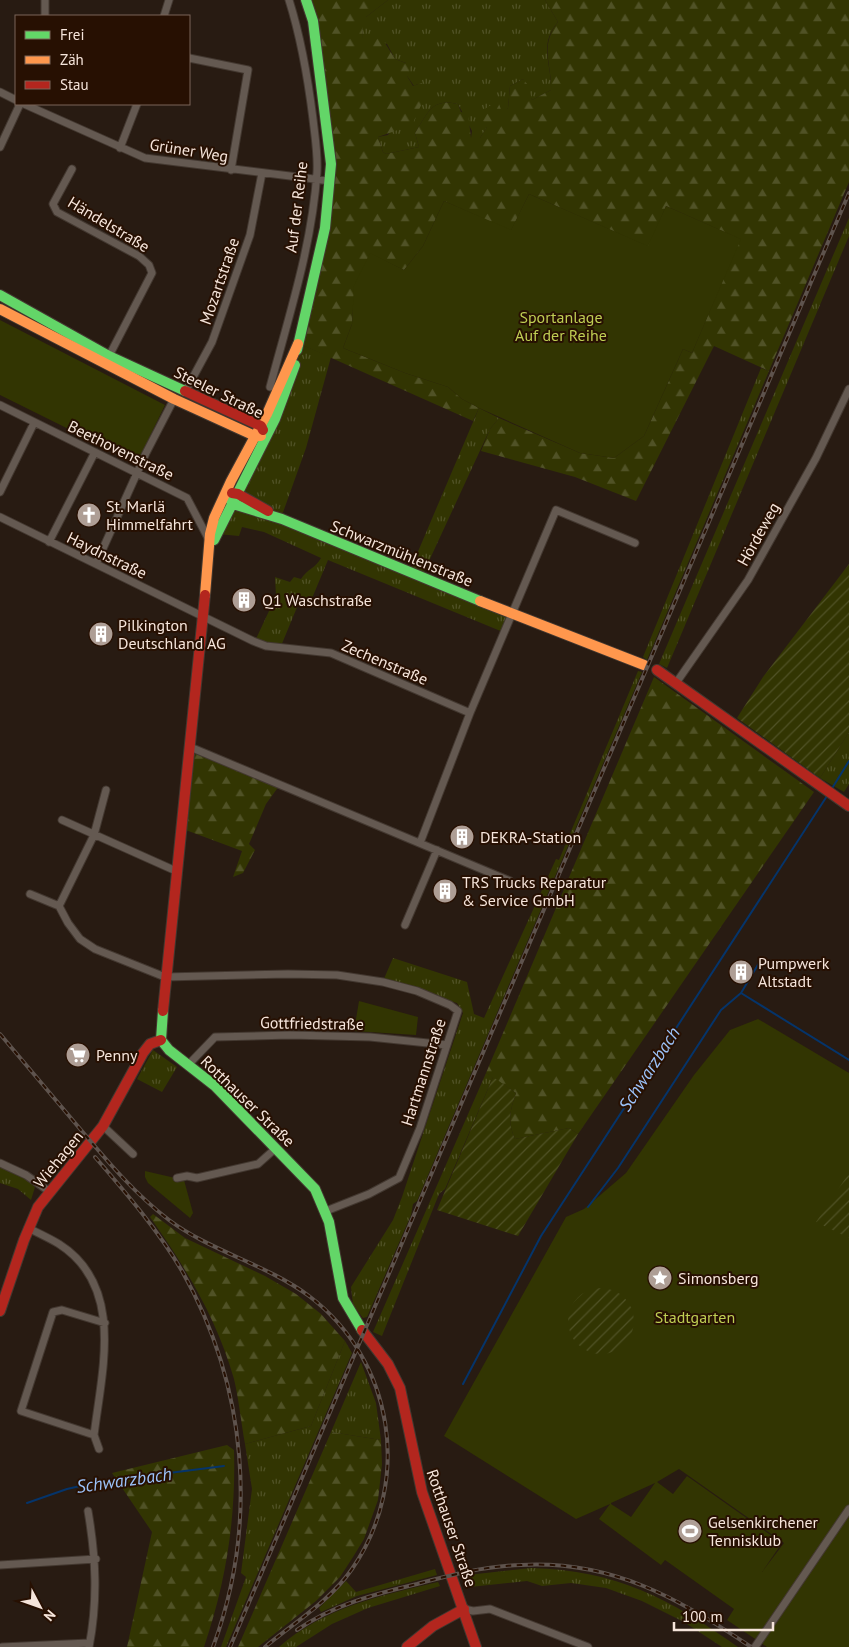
<svg xmlns="http://www.w3.org/2000/svg" width="849" height="1647" viewBox="0 0 849 1647" font-family="'PT Sans',sans-serif">
<defs>
<pattern id="grass-tufts" width="24" height="20" patternUnits="userSpaceOnUse" patternTransform="scale(1.25)"><rect width="24" height="20" fill="#323502"/><path d="M3 7l-1-3M5 7V3M7 7l1-3M15 17l-1-3M17 17v-4M19 17l1-3" fill="none" stroke="#505226"/></pattern>
<pattern id="forest-firs" width="22" height="20" patternUnits="userSpaceOnUse" patternTransform="scale(1.25)"><rect width="22" height="20" fill="#323502"/><path d="M5 1l3.5 6h-7zM16 11l3.5 6h-7z" fill="#505226"/></pattern>
<pattern id="garden-furrows" width="10" height="10" patternUnits="userSpaceOnUse" patternTransform="scale(1.25)"><rect width="10" height="10" fill="#323502"/><path d="M-1 1l2-2M0 10L10 0M9 11l2-2" fill="none" stroke="#505226"/></pattern>
</defs>
<rect width="100%" height="100%" fill="#281b12"/>
<path fill="url(#grass-tufts)" d="M388,0H545L558,22C538,45 552,64 551,90L532,100L523,79L510,86L508,108L487,127L480,138H471L472,131L458,104C432,97 427,114 415,133L419,147L386,154L383,152L378,137L388,135L418,84L414,86L407,76L406,63L395,59L387,44L363,39L361,17H366Z
M849,218V236L667,668L659,664Z
M300,344L331,357L306,448L281,518L239,493L296,363Z
M761,368L769,371L647,660L643,657Z
M479,408L499,418L490,429L423,574L411,568Z
M233,505L510,615L503,632L328,560L310,603L300,600L281,646L255,641L276,596L275,577L290,582L294,577L301,579C307,569 316,568 321,558L264,532L242,527L239,536L218,534Z
M638,671L642,672L417,1201L413,1204L411,1215L367,1317L363,1318L353,1305L351,1287L393,1220L402,1197L463,1013L457,1003L383,981L393,958L467,982L474,1014L484,1018L556,859L559,860Z
M849,732V784L844,792L820,778Z
M153,1050L177,1067L162,1092L137,1079Z
M486,1073L493,1077L445,1189L439,1194L382,1336L373,1332Z
M0,1167L22,1177L35,1187L31,1200L18,1189L0,1183Z
M345,1341L352,1353L226,1647H221L246,1577L241,1573L252,1489L245,1444L311,1426Z
M361,1362L376,1403L381,1440L331,1432Z
M531,1568C617,1570 670,1599 738,1647H722L684,1622L642,1601L606,1588L571,1583L542,1586L527,1581L470,1587L465,1579L468,1575Z
M435,1569L437,1575L357,1596L321,1612L319,1608L346,1581L356,1592Z
M438,1582L440,1586L368,1608L332,1624L296,1647H279C323,1608 382,1595 438,1582Z"/>
<path fill="url(#forest-firs)" d="M307,0H388L366,17H362L363,39L382,38L395,59L411,65L407,76L413,86L422,83L428,90L422,98L423,101L412,125L378,137L383,152L386,154L419,147L415,133C427,114 432,97 458,104L461,112L468,113L471,138H480L487,127L480,116C485,108 489,104 499,104L502,112L508,108L510,86L523,79L528,85L532,100L551,90C552,64 539,46 558,22L545,0H849V182L769,371L714,346L636,501L575,477L481,451L490,429L499,418L580,453L614,458L644,436L683,349L692,353L740,239L666,206L649,247L529,194L511,231L444,201L423,246L404,270L370,254L353,309L352,324L343,348L405,373L448,387L462,399L479,408L473,421L300,344L333,164Z
M654,677L814,792L578,1134L569,1128L515,1139C507,1121 510,1111 516,1093L486,1073Z
M192,750L279,786L266,804L249,844L255,850L243,873L233,877L242,851L183,829Z
M153,1214L185,1238L265,1276L296,1294L321,1314L345,1341L311,1426L245,1444C241,1422 239,1400 234,1379C217,1319 186,1268 150,1217Z
M331,1432L381,1440L382,1464L378,1500L364,1539L353,1557L340,1577L316,1601L258,1647H238Z
M227,1445L234,1450C236,1519 226,1582 204,1647H127L152,1532L112,1473Z"/>
<path fill="#323502" fill-rule="evenodd" d="M529,194L648,246L666,206L741,239L692,353L683,349L644,436L614,458L580,453L479,408L462,399L448,387L405,373L343,348L352,324L354,286L370,253L404,270L423,246L444,201L511,230Z
M0,320L165,405L137,463L0,395Z
M359,1001L418,1017L416,1035L354,1031Z
M758,1019L849,1073V1647H767L727,1620L734,1609L665,1560L661,1565L599,1519L610,1504L576,1519L444,1436L566,1217L584,1209L626,1173L694,1075L730,1030ZM679,1469L784,1543L762,1572L782,1543L687,1476L673,1494L657,1482ZM655,1483L631,1517L611,1504V1503Z
M145,1171L184,1180L193,1213L190,1218L148,1183L145,1177Z"/>
<path fill="url(#garden-furrows)" d="M849,564V732L820,778L737,718L763,677Z
M493,1077L516,1093C510,1111 507,1121 515,1139L569,1128L578,1134L518,1236L437,1210Z
M849,1173V1238L816,1222Z
M568 1321a33 33 0 1 1 66 0a33 33 0 1 1-66 0Z"/>
<g fill="none" stroke-linecap="round" stroke-linejoin="round">
<path stroke="#05346a" stroke-width="2" d="M831,790L849,761
M741,993L849,1060
M588,1207L618,1168L721,1010L741,993L759,963
M463,1384L541,1236L827,796
M27,1503L67,1489L98,1482L224,1466"/>
<defs>
<path id="street" d="M45,16V0
M164,16L169,0
M189,58L248,70L231,170
M0,92L16,100
M24,104L145,158L330,181
M0,147L20,104
M120,148L137,104
M72,169L53,204L57,212L139,256L149,265L152,273L109,356
M270,387C289,315 312,246 317,172C318,154 315,137 313,119C308,79 301,38 289,0
M185,392L212,342L250,235L262,173
M0,405L187,498L209,540
M0,492L34,423
M0,517L253,641L266,646L331,653L470,713
M49,542L95,452
M96,564L146,453L174,399
M676,683L748,580L816,458L849,389
M190,747L510,881
M62,820L176,871
M420,843L470,713L556,510L635,543
M30,894L59,906L68,923L80,939L95,949L165,977L288,974L337,975L383,982L417,991L450,1005L458,1011L420,1128L399,1178L369,1194L326,1211
M59,906L94,835L106,790
M405,925L437,850
M189,1064L215,1037L290,1035L370,1037L447,1045
M103,1126L133,1154
M0,1163L26,1175L50,1192
M177,1178L187,1176L197,1178L258,1164L276,1148
M28,1228C38,1233 49,1238 59,1244C125,1286 102,1370 94,1435L99,1449
M94,1435L21,1411L53,1312L62,1310L105,1323
M88,1511C96,1558 98,1600 89,1647
M0,1565L96,1559
M464,1609L473,1611L490,1609L588,1647
M2,1647L89,1643
M755,1647L849,1509"/>
<path id="fast" d="M0,295L109,356L185,391
M297,350L325,228L331,164L313,21L306,0
M229,498L233,504L282,519L480,601
M214,540L275,419L295,365
M163,1011L161,1040L169,1050L215,1086L315,1189L329,1222L343,1298L362,1330"/>
<path id="slow" d="M0,309L174,399L255,436H261
M205,595L210,534L214,518L231,481L267,414L298,344
M480,601L644,665"/>
<path id="jam" d="M185,391L261,426L263,430
M232,493L238,494L268,511
M657,670L849,806
M163,1011L205,595
M0,1311L24,1240L38,1207L103,1126L143,1053L150,1044L161,1040
M362,1330L388,1364L400,1388L422,1492L476,1647
M407,1647L433,1626L464,1609"/>
</defs>
<use href="#street" stroke="#433830" stroke-width="9"/>
<use href="#fast" stroke="#433830" stroke-width="12"/>
<use href="#slow" stroke="#433830" stroke-width="12"/>
<use href="#jam" stroke="#433830" stroke-width="12"/>
<use href="#street" stroke="#645951" stroke-width="7"/>
<use href="#fast" stroke="#63d668" stroke-width="10"/>
<use href="#slow" stroke="#ff974d" stroke-width="10"/>
<use href="#jam" stroke="#b3261e" stroke-width="10"/>
<defs>
<path id="rail" d="M0,1034C27,1066 54,1098 81,1130C108,1162 135,1194 169,1220C212,1252 266,1264 309,1296C394,1360 413,1481 352,1569C330,1601 295,1622 265,1647
M95,1157C126,1193 158,1230 182,1271C247,1386 259,1523 213,1647
M297,1630C333,1605 375,1594 417,1584C451,1575 485,1566 521,1565C611,1560 679,1598 751,1647
M230,1647L849,193"/>
</defs>
<use href="#rail" stroke="#5e534d" stroke-width="4"/>
<use href="#rail" stroke="#271002" stroke-width="2" stroke-dasharray="5.5" stroke-linecap="butt"/>
</g>
<defs>
<symbol id="church-disc" viewBox="-11 -11 22 22"><circle r="9.5" fill="#ae9e95" stroke="#271002"/><path d="M-1.2-6h2.4v3.5h3.3v2.4h-3.3V6h-2.4V-.1h-3.3v-2.4h3.3Z" fill="#fff"/></symbol>
<symbol id="building-disc" viewBox="-11 -11 22 22"><circle r="9.5" fill="#ae9e95" stroke="#271002"/><path d="M-4-6H4V6H1V3H-1V6H-4ZM-2.5-4.3h1.7v1.8h-1.7ZM.8-4.3h1.7v1.8H.8ZM-2.5-1h1.7V.8h-1.7ZM.8-1h1.7V.8H.8Z" fill="#fff"/></symbol>
<symbol id="supermarket-disc" viewBox="-11 -11 22 22"><circle r="9.5" fill="#ae9e95" stroke="#271002"/><path d="M-6-5.5h2.5l.6 2H6L4.5 2H-2.5L-4.4-4H-6ZM-1.5 3.2a1.3 1.3 0 1 0 .1 0ZM3 3.2a1.3 1.3 0 1 0 .1 0Z" fill="#fff"/></symbol>
<symbol id="sight-disc" viewBox="-11 -11 22 22"><circle r="9.5" fill="#ae9e95" stroke="#271002"/><path d="M0-6L1.8-2.2L6-1.7L2.9 1.2L3.7 5.4L0 3.3L-3.7 5.4L-2.9 1.2L-6-1.7L-1.8-2.2Z" fill="#fff"/></symbol>
<symbol id="stadium-disc" viewBox="-11 -11 22 22"><circle r="9.5" fill="#ae9e95" stroke="#271002"/><path d="M0-5a6.5 5 0 1 0 0 10a6.5 5 0 1 0 0-10ZM-3.5-1.8h7v3.6h-7Z" fill="#fff"/></symbol>
</defs>
<g fill-rule="evenodd">
<use href="#church-disc" x="75" y="501" width="28" height="28"/>
<use href="#building-disc" x="230" y="586" width="28" height="28"/>
<use href="#building-disc" x="87" y="620" width="28" height="28"/>
<use href="#building-disc" x="448" y="823" width="28" height="28"/>
<use href="#building-disc" x="431" y="877" width="28" height="28"/>
<use href="#building-disc" x="727" y="958" width="28" height="28"/>
<use href="#supermarket-disc" x="64" y="1041" width="28" height="28"/>
<use href="#sight-disc" x="646" y="1264" width="28" height="28"/>
<use href="#stadium-disc" x="676" y="1517" width="28" height="28"/>
</g>
<g text-anchor="middle" dominant-baseline="central" stroke-width="4" stroke-linejoin="round" paint-order="stroke">
<g font-size="16" fill="#f6e5db" stroke="#271002">
<text transform="translate(189 150) rotate(9)">Grüner Weg</text>
<text transform="translate(296 207) rotate(-83)">Auf der Reihe</text>
<text transform="translate(109 224) rotate(31)">Händelstraße</text>
<text transform="translate(219 281) rotate(-71)">Mozartstraße</text>
<text transform="translate(219 392) rotate(26)">Steeler Straße</text>
<text transform="translate(121 450) rotate(26)">Beethovenstraße</text>
<text transform="translate(758 534) rotate(-61)">Hördeweg</text>
<text transform="translate(402 553) rotate(22)">Schwarzmühlenstraße</text>
<text transform="translate(107 555) rotate(26)">Haydnstraße</text>
<text transform="translate(385 662) rotate(23)">Zechenstraße</text>
<text transform="translate(312 1023) rotate(1)">Gottfriedstraße</text>
<text transform="translate(423 1072) rotate(-72)">Hartmannstraße</text>
<text transform="translate(248 1101) rotate(44)">Rotthauser Straße</text>
<text transform="translate(58 1159) rotate(-51)">Wiehagen</text>
<text transform="translate(452 1528) rotate(71)">Rotthauser Straße</text>
</g>
<g font-size="16" fill="#bfce53" stroke="#271002">
<text x="561" y="317">Sportanlage<tspan x="561" dy="18">Auf der Reihe</tspan></text>
<text x="695" y="1317">Stadtgarten</text>
</g>
<g font-size="16" fill="#f6e5db" stroke="#271002" text-anchor="start">
<text x="106" y="506">St. Marlä<tspan x="106" dy="18">Himmelfahrt</tspan></text>
<text x="262" y="600">Q1 Waschstraße</text>
<text x="118" y="625">Pilkington<tspan x="118" dy="18">Deutschland AG</tspan></text>
<text x="480" y="837">DEKRA-Station</text>
<text x="462" y="882">TRS Trucks Reparatur<tspan x="462" dy="18">&amp; Service GmbH</tspan></text>
<text x="758" y="963">Pumpwerk<tspan x="758" dy="18">Altstadt</tspan></text>
<text x="96" y="1055">Penny</text>
<text x="678" y="1278">Simonsberg</text>
<text x="708" y="1522">Gelsenkirchener<tspan x="708" dy="18">Tennisklub</tspan></text>
</g>
<g font-size="18" font-style="italic" fill="#9cc3fa" stroke="#271002">
<text transform="translate(649 1069) rotate(-57)">Schwarzbach</text>
<text transform="translate(124 1480) rotate(-8)">Schwarzbach</text>
</g>
</g>
<rect x="15" y="15" width="175" height="90" fill="#271002" stroke="#7a6559"/>
<rect x="25" y="31" width="25" height="8" fill="#63d668" stroke="#7a6559"/>
<text x="60" y="40" font-size="15" fill="#f6e5db">Frei</text>
<rect x="25" y="56" width="25" height="8" fill="#ff974d" stroke="#7a6559"/>
<text x="60" y="65" font-size="15" fill="#f6e5db">Zäh</text>
<rect x="25" y="81" width="25" height="8" fill="#b3261e" stroke="#7a6559"/>
<text x="60" y="90" font-size="15" fill="#f6e5db">Stau</text>
<g transform="translate(40 1607) rotate(131)" stroke="#271002" stroke-width="4" paint-order="stroke">
<path d="M0-4L9 19L0 12L-9 19Z" fill="#f6e5db"/>
<text y="-8" font-size="14" font-weight="bold" text-anchor="middle" fill="#f6e5db">N</text>
</g>
<path d="M674 1622v8h99v-8" fill="none" stroke="#f6e5db" stroke-width="2.5"/>
<text x="682" y="1622" font-size="15" fill="#f6e5db" stroke="#271002" stroke-width="4" paint-order="stroke">100 m</text>
</svg>
